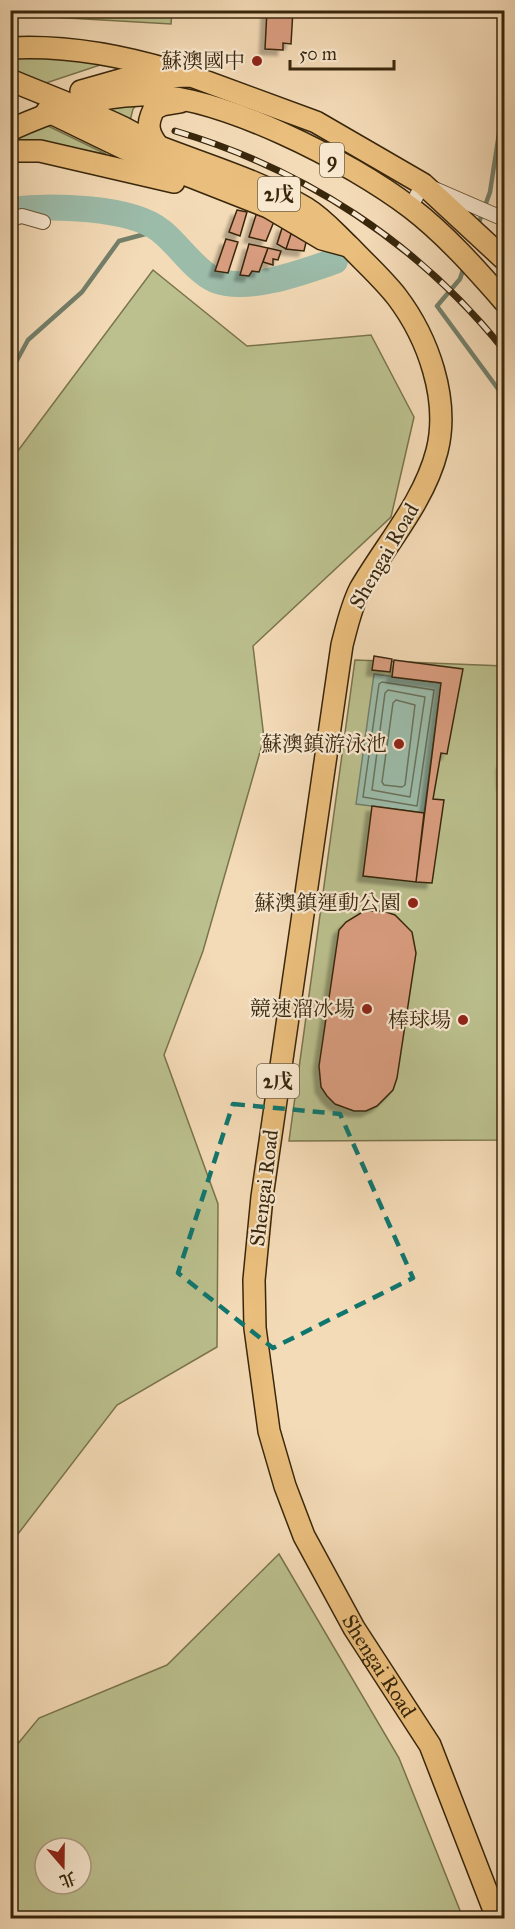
<svg xmlns="http://www.w3.org/2000/svg" width="515" height="1929" viewBox="0 0 515 1929" font-family="'IM FELL Great Primer','Noto Serif TC',serif">
<defs>
<filter id="shadow"><feDropShadow dx="-5.5" dy="5.5" stdDeviation="1.5" flood-color="#0004"/></filter>
</defs>
<rect width="100%" height="100%" fill="#f4dbb7"/>
<filter id="stains"><feTurbulence type="fractalNoise" baseFrequency=".00333" numOctaves="4"/><feColorMatrix values="0 0 0 0 .2 0 0 0 0 .09 0 0 0 0 .02 0 0 0 .5 -.17"/></filter>
<radialGradient id="worn" r=".72"><stop offset=".6" stop-color="#630" stop-opacity="0"/><stop offset="1" stop-color="#630" stop-opacity=".3"/></radialGradient>
<path fill="#bbc08e" stroke="#7a744d" stroke-width="1.5" fill-rule="evenodd" d="M16,11V10L172,11L171,24L16,15Z
M10,55L109,62L46,83L11,72Z
M140,101L133,109L130,121L93,104Z
M46,125L106,154L11,138Z
M153,270L247,346L371,335L414,417L391,517L253,646L264,738L203,951L164,1055L218,1204L217,1347L117,1405L11,1543V460Z
M355,660L504,666V1140L289,1141Z
M279,1554L399,1758L463,1918H11V1752L39,1718L167,1665ZM45,1848H81V1884H45Z"/>
<path fill="#9cbcaa" stroke="#74806b" stroke-width="1.5" d="M374,674L441,683L424,813L356,804Z"/>
<g fill="none" stroke-linecap="round" stroke-linejoin="round">
<path stroke="#6a725b" stroke-width="1.5" d="M382,682L434,690L417,806L363,797L379,684Z
M388,690L425,697L410,797L372,790L385,693Z
M396,700L415,705L405,785L402,787L384,785L382,782L393,703Z"/>
<path stroke="#74806b" stroke-width="4.5" d="M477,228L490,192L504,101
M464,267L460,279L437,306L504,397
M10,373L28,340L82,292L119,241L149,233L164,232"/>
<path stroke="#9cbcaa" stroke-width="26" d="M10,210C48,205 131,206 161,231C177,243 196,272 215,280C247,293 303,272 335,261"/>
</g>
<path fill="#d99d7f" stroke="#39270c" stroke-width="1.5" filter="url(#shadow)" d="M267,10H293L291,44L283,43V50L265,49Z
M237,210L247,212L240,236L229,232Z
M257,212L275,219L266,241L249,237Z
M283,225L293,228L286,249L277,244Z
M291,234L307,238L304,251L286,249Z
M226,239L238,242L228,273L215,271Z
M249,244L268,248L259,272L252,271L249,276L240,275Z
M268,248L281,251L278,260L273,259V265L263,262Z
M374,656L392,659L390,672L372,670Z
M394,660L463,669L447,754L441,753L433,799L444,800L432,883L416,882L441,683L392,677Z
M504,763V784H503L502,764Z
M372,806L424,813L416,882L363,876Z
M364,911H383L395,915L412,932L416,953L397,1078L393,1090L377,1106L366,1111H354L335,1104L327,1096L321,1087L319,1066L339,930L346,922Z"/>
<g fill="none" stroke-linecap="round" stroke-linejoin="round">
<defs>
<path id="street" d="M410,208L423,184L504,219
M10,219L22,216L43,222"/>
<g id="primary">
<path d="M10,48C66,45 120,55 173,71"/>
<path id="s1" d="M10,80C48,96 87,110 124,128C136,134 147,142 160,147C209,166 260,181 306,208C324,219 335,233 350,247C366,264 383,279 397,297C428,338 450,399 437,451C424,502 386,544 360,589C351,607 347,626 342,645L262,1197L254,1280L255,1328L269,1431L285,1486L304,1536L354,1628L430,1745L497,1918"/>
<path d="M81,91L127,78L191,76L316,122L423,184L504,259"/>
<path d="M47,111L146,159L268,207L322,239L348,246"/>
<path d="M10,130C52,111 95,96 141,95C218,93 351,162 411,208C446,235 475,268 504,301"/>
<path d="M158,146C148,133 146,125 154,109L162,105L180,102"/>
<path d="M10,151H40L174,182"/>
</g>
</defs>
<use href="#street" stroke="#685437" stroke-width="16"/>
<use href="#primary" stroke="#39270c" stroke-width="24"/>
<use href="#street" stroke="#f8e8d0" stroke-width="14"/>
<use href="#primary" stroke="#eabe7c" stroke-width="21"/>
<defs>
<path id="rail" d="M175,131C305,169 419,244 504,350"/>
</defs>
<use href="#rail" stroke="#39270c" stroke-width="7"/>
<use href="#rail" stroke="#f8e8d0" stroke-width="4.5" stroke-dasharray="14" stroke-linecap="butt"/>
</g>
<path fill="none" stroke="#0f766e" stroke-width="4.5" stroke-dasharray="12 8" stroke-linejoin="round" d="M233,1104L340,1114L413,1278L273,1348L178,1273Z"/>
<g fill="#8f2418" stroke="#f8e8d0" stroke-width="2">
<circle cx="257" cy="61" r="6"/>
<circle cx="399" cy="744" r="6"/>
<circle cx="413" cy="903" r="6"/>
<circle cx="367" cy="1009" r="6"/>
<circle cx="463" cy="1020" r="6"/>
</g>
<g text-anchor="middle" dominant-baseline="central" stroke-width="4.5" stroke-linejoin="round" paint-order="stroke">
<g fill="#f8e8d0" stroke="#726147" stroke-width="1.5">
<rect x="320" y="143" width="24" height="34" rx="4.5"/>
<rect x="258" y="177" width="42" height="34" rx="4.5"/>
<rect x="257" y="1064" width="42" height="34" rx="4.5"/>
</g>
<g font-size="20" font-weight="bold" fill="#39270c">
<text x="332" y="160">9</text>
<text x="279" y="194">2戊</text>
<text x="278" y="1081">2戊</text>
</g>
<g font-size="21" fill="#39270c" stroke="#f8e8d0" text-anchor="end">
<text x="245" y="61">蘇澳國中</text>
<text x="387" y="744">蘇澳鎮游泳池</text>
<text x="401" y="903">蘇澳鎮運動公園</text>
<text x="355" y="1009">競速溜冰場</text>
<text x="451" y="1020">棒球場</text>
</g>
<g font-size="21" fill="#39270c" stroke="#f8e8d0">
<text transform="translate(384 556) rotate(-60)">Shengai Road</text>
<text transform="translate(264 1188) rotate(-83)">Shengai Road</text>
<text stroke="none"><textPath href="#s1" startOffset="1886">Shengai Road</textPath></text>
</g>
</g>
<rect width="515" height="1929" fill="none" stroke="#f4dbb7" stroke-width="36"/>
<rect x="12" y="12" width="491" height="1905" fill="none" stroke="#39270c" stroke-width="3"/>
<rect x="18" y="18" width="479" height="1893" fill="none" stroke="#39270c" stroke-width="1.5"/>
<g transform="translate(63 1866) rotate(160)"><circle r="28" fill="#f8e8d0" stroke="#ac9b82" stroke-width="1.5"/>
<path d="M0-4.5L10 22L0 15L-10 22Z" fill="#8f2418"/>
<text y="-9" font-size="16" font-weight="bold" text-anchor="middle" fill="#39270c">北</text>
</g>
<path d="M290 60v9h104v-9" fill="none" stroke="#39270c" stroke-width="3"/>
<text x="299" y="60" font-size="18" fill="#39270c" stroke="#f8e8d0" stroke-width="4.5" paint-order="stroke">50 m</text>
<rect width="100%" height="100%" filter="url(#stains)"/>
<rect width="100%" height="100%" fill="url(#worn)"/>
</svg>
